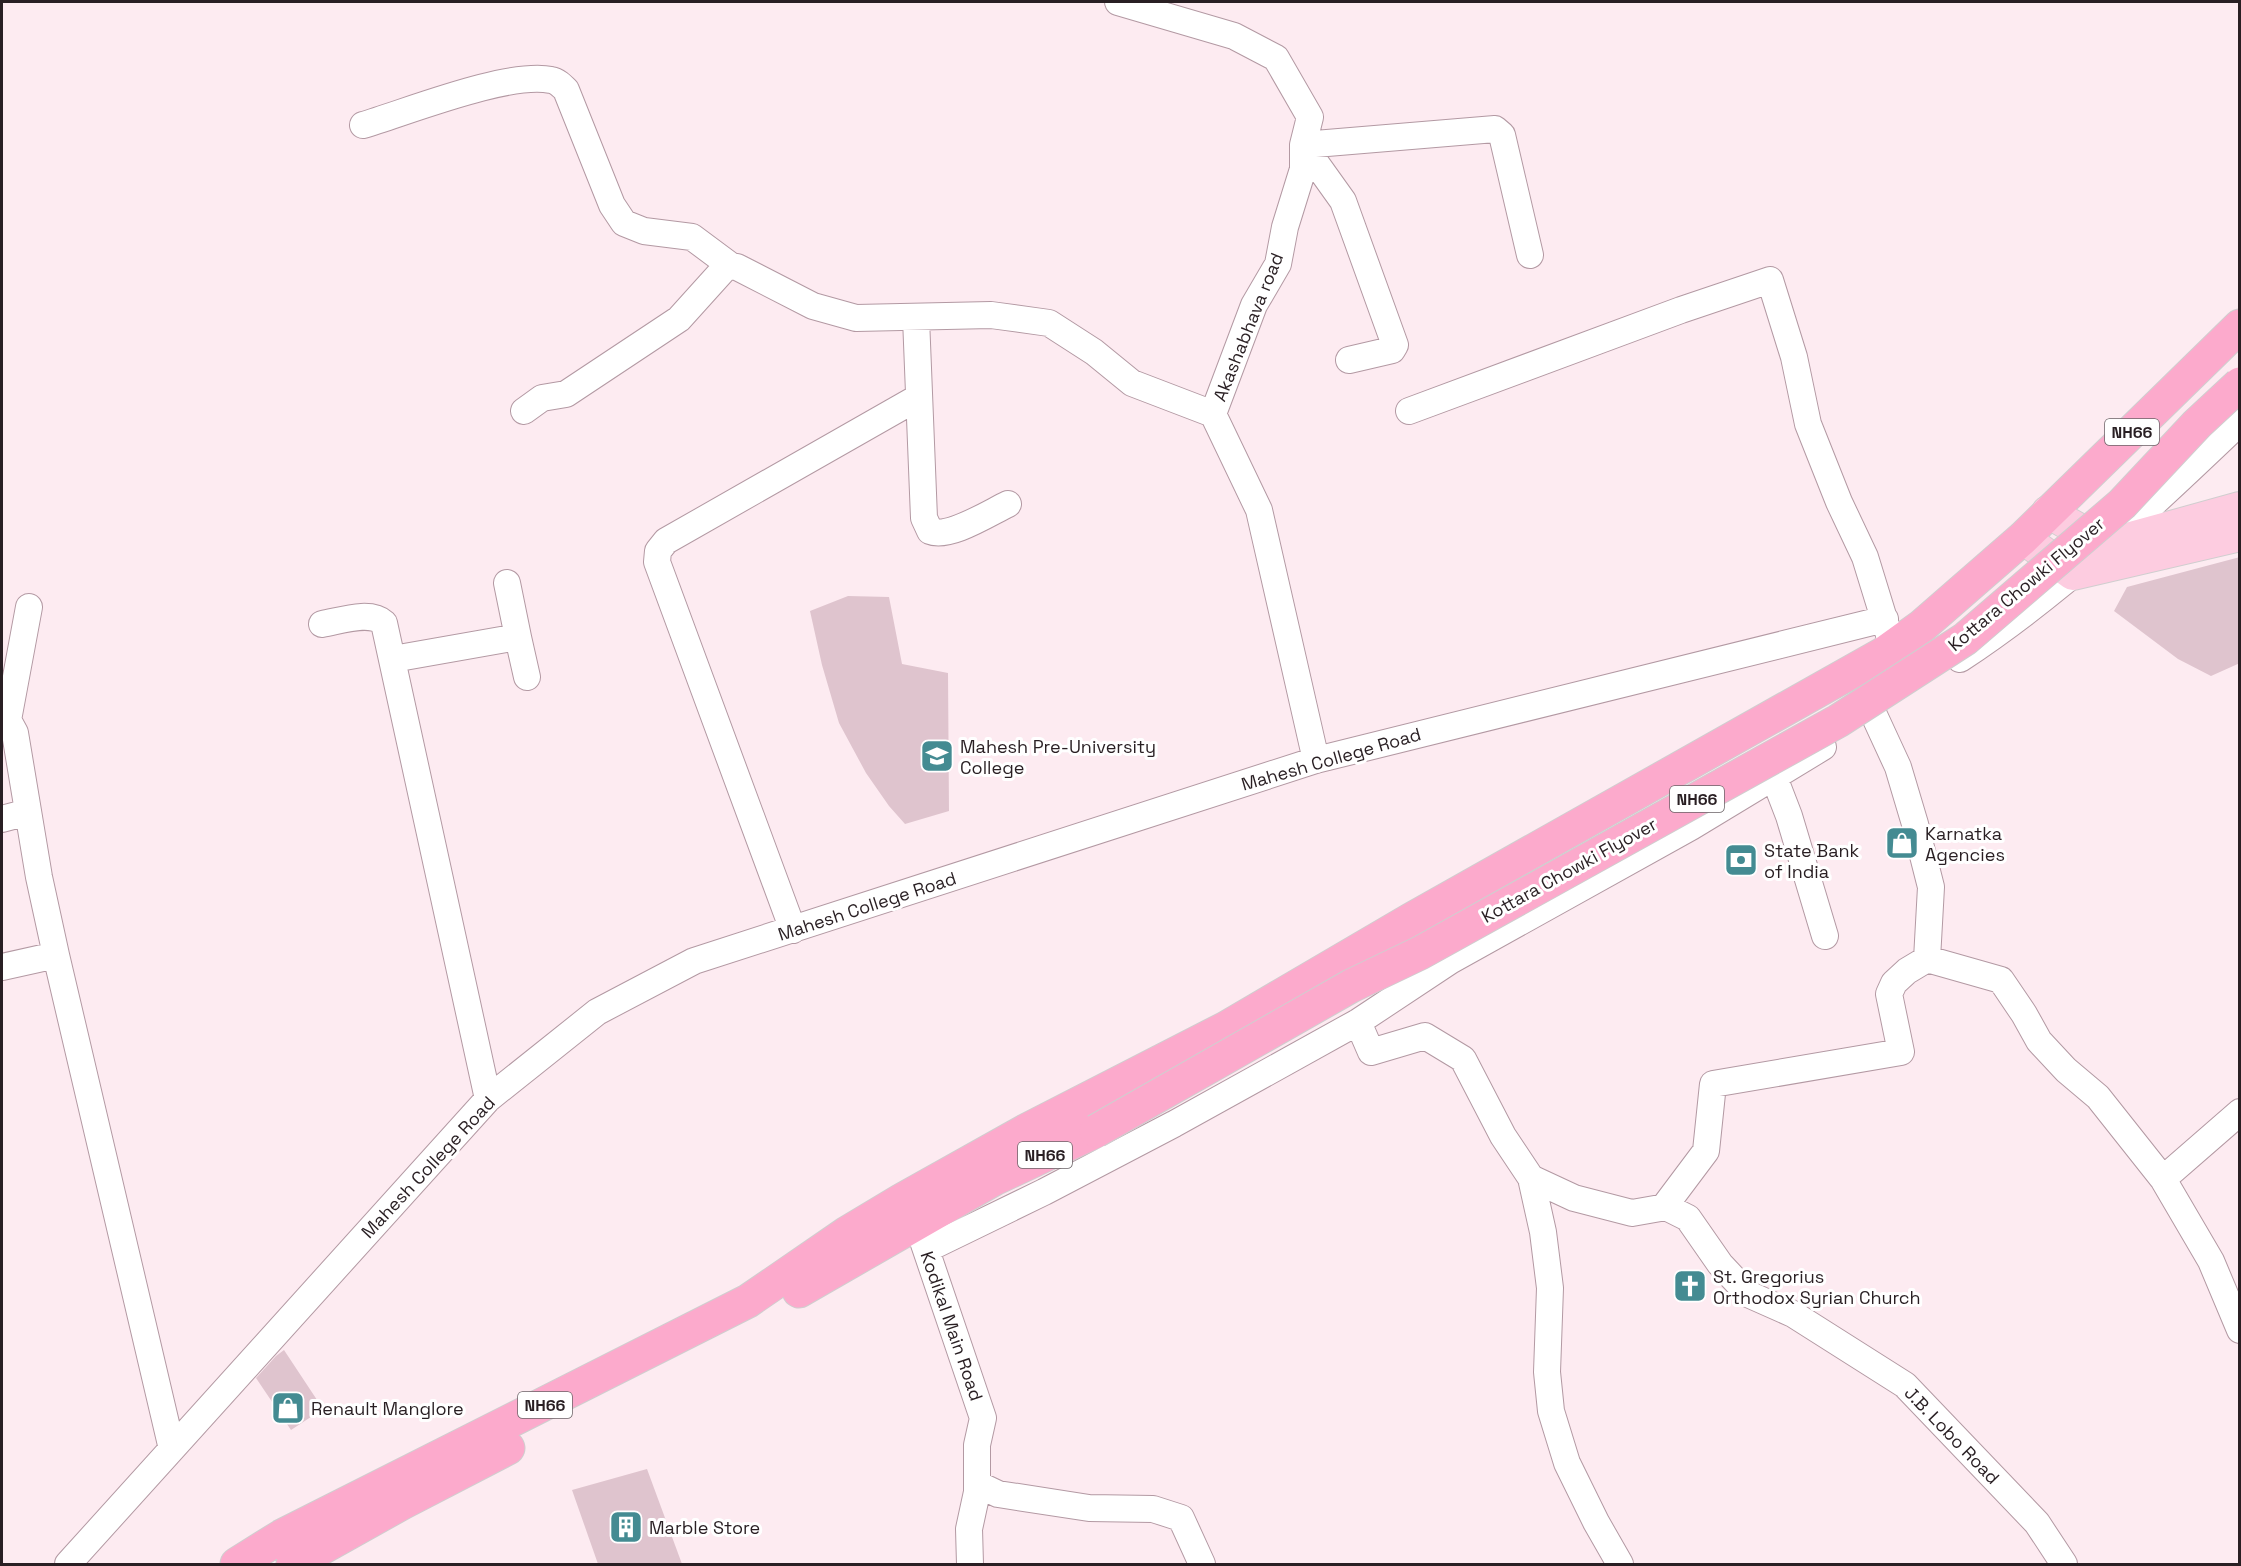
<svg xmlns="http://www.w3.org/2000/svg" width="2241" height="1566" viewBox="0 0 2241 1566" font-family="'Space Grotesk',sans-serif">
<rect width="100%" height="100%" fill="#fdebf1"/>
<path fill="#dfc4ce" d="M2240,557V663L2211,676L2178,659L2114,611L2127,587Z
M848,596L889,597L902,664L948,673L949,811L905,824L889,806L866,773L839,723L822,665L810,611Z
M284,1350L323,1409L291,1430L256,1378L276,1356Z
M647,1469L682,1564H598L572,1490Z"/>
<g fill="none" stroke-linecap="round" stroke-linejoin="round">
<defs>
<path id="minor" d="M1118,2L1234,36L1276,58L1310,117L1303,145V169L1285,227L1278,264L1254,305L1213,414L1259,510L1316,760
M363,125C407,112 509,71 551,80C557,81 561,85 566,90L612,205L624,223L644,231L692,237L731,266
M1303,145L1495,129L1502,135L1530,255
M1303,145L1343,201L1395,345L1392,350L1349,360
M916,318L924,518L930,531C949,539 989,513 1008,504
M524,411L542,398L566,394L679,319L725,268L731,266L737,267L813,306L856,318L991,315L1049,323L1094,352L1132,383L1213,414
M1409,411L1681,310L1770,280L1794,357L1808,424L1839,502L1865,557L1889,635
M507,583L518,637
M322,624C340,621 370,610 384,623L488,1099
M393,659L518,637L527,677
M1960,659C2062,592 2152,506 2240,422
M1874,715L1898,767L1915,824L1931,887L1927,959
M2,716L8,720L15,733L39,877L56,955L172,1449
M8,720L29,607
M1774,777L1789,816L1825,936
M2,819L28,812
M793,930L657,562L658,551L666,541L919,397
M2,967L56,955
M1358,1022L1371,1052L1425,1036L1463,1059L1503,1136L1531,1178L1574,1198L1632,1213L1666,1207L1688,1218L1720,1264L1748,1294L1793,1314L1905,1385L2037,1523L2064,1564
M1531,1178L1543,1232L1550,1288L1547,1372L1551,1411L1567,1463L1596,1522L1620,1564
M2163,1179L2240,1112
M1664,1207L1706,1151L1713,1084L1901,1052L1889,994L1894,983L1907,971L1927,959L2001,980L2024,1014L2039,1041L2066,1070L2098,1097L2163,1179L2211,1261L2240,1330
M921,1235L983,1418L977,1445V1492L969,1529L970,1564
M927,1249L1044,1192L1174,1124L1358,1022L1450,961L1691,827L1823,747
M977,1484L998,1494L1089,1508L1153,1509L1181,1518L1202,1564
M68,1564L488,1099L597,1012L694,961L1316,760L1885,619"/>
<path id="major" d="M2048,512L2106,545L2240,508
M2023,538L2073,574L2240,535"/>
<path id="highway" d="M799,1291L994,1179L1096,1131
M237,1564L282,1536L748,1301L847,1233L902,1200L1027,1130L1226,1028L1412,919L1883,654L1922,626L2023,538L2240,326
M293,1564L402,1503L508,1448"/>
</defs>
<use href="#minor" stroke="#b399a3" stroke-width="28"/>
<use href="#major" stroke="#d0cecf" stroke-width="34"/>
<use href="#highway" stroke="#d0cecf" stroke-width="35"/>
<use href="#minor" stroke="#fff" stroke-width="26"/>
<use href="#major" stroke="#fdcce0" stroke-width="32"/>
<use href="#highway" stroke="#fcaacc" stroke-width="33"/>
<defs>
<path id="highway-bridge" d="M1096,1131L1351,986L1420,953L1838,721L1965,639L2122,504L2197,424L2240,384"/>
</defs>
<use href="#highway-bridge" stroke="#d0cecf" stroke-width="35" stroke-linecap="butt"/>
<use href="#highway-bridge" stroke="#fcaacc" stroke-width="33"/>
</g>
<defs>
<symbol id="university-square" viewBox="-11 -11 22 22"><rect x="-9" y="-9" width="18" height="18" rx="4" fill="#448b92" stroke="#fff"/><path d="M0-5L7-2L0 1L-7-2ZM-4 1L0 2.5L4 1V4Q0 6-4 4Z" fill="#fff"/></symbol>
<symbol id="shop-square" viewBox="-11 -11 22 22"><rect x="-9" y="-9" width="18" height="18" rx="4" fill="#448b92" stroke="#fff"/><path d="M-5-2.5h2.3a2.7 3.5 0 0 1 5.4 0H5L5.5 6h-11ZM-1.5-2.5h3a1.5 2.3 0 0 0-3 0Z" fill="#fff"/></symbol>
<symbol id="bank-square" viewBox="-11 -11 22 22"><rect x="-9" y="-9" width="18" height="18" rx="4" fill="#448b92" stroke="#fff"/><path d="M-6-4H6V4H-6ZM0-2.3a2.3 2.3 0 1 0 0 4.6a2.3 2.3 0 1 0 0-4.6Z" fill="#fff"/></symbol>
<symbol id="church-square" viewBox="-11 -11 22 22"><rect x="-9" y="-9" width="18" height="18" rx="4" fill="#448b92" stroke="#fff"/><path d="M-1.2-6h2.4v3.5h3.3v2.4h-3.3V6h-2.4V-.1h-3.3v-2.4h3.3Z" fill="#fff"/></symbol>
<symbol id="building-square" viewBox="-11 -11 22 22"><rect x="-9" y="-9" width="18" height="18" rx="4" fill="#448b92" stroke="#fff"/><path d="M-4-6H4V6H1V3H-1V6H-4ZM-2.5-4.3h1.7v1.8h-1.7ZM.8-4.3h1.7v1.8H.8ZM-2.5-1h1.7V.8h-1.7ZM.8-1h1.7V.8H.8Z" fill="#fff"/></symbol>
</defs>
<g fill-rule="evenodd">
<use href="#university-square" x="918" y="737" width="38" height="38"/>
<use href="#shop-square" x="1883" y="824" width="38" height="38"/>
<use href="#bank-square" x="1722" y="841" width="38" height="38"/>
<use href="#church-square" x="1671" y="1267" width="38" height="38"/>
<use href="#shop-square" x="269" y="1389" width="38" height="38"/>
<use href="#building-square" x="607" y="1508" width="38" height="38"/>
</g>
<g text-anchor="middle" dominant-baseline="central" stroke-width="6" stroke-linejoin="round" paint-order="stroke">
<g fill="#fff" stroke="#696265" stroke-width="1.5">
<rect x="2105" y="419" width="54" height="26" rx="4.5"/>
<rect x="1670" y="786" width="54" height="26" rx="4.5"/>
<rect x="1018" y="1142" width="54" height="26" rx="4.5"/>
<rect x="518" y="1392" width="54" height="26" rx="4.5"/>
</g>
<g font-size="16" font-weight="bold" fill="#291f23">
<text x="2132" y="432">NH66</text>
<text x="1697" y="799">NH66</text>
<text x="1045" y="1155">NH66</text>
<text x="545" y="1405">NH66</text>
</g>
<g font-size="18" fill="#291f23" stroke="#fff">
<text transform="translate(1248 327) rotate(-68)">Akashabhava road</text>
<text transform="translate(2026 584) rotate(-40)">Kottara Chowki Flyover</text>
<text transform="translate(1331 759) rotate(-16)">Mahesh College Road</text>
<text transform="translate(1569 870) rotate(-29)">Kottara Chowki Flyover</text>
<text transform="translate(867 906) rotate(-18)">Mahesh College Road</text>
<text transform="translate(428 1167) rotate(-47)">Mahesh College Road</text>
<text transform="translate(952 1326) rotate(71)">Kodikal Main Road</text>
<text transform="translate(1952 1435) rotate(46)">J.B. Lobo Road</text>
</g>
<g font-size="18" fill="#291f23" stroke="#fff" text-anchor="start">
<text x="960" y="746">Mahesh Pre-University<tspan x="960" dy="21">College</tspan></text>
<text x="1925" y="833">Karnatka<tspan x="1925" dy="21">Agencies</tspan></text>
<text x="1764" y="850">State Bank<tspan x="1764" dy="21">of India</tspan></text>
<text x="1713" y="1276">St. Gregorius<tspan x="1713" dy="21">Orthodox Syrian Church</tspan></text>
<text x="311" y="1408">Renault Manglore</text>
<text x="649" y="1527">Marble Store</text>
</g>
</g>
<rect width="2241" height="1566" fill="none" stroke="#291f23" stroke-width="6"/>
</svg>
